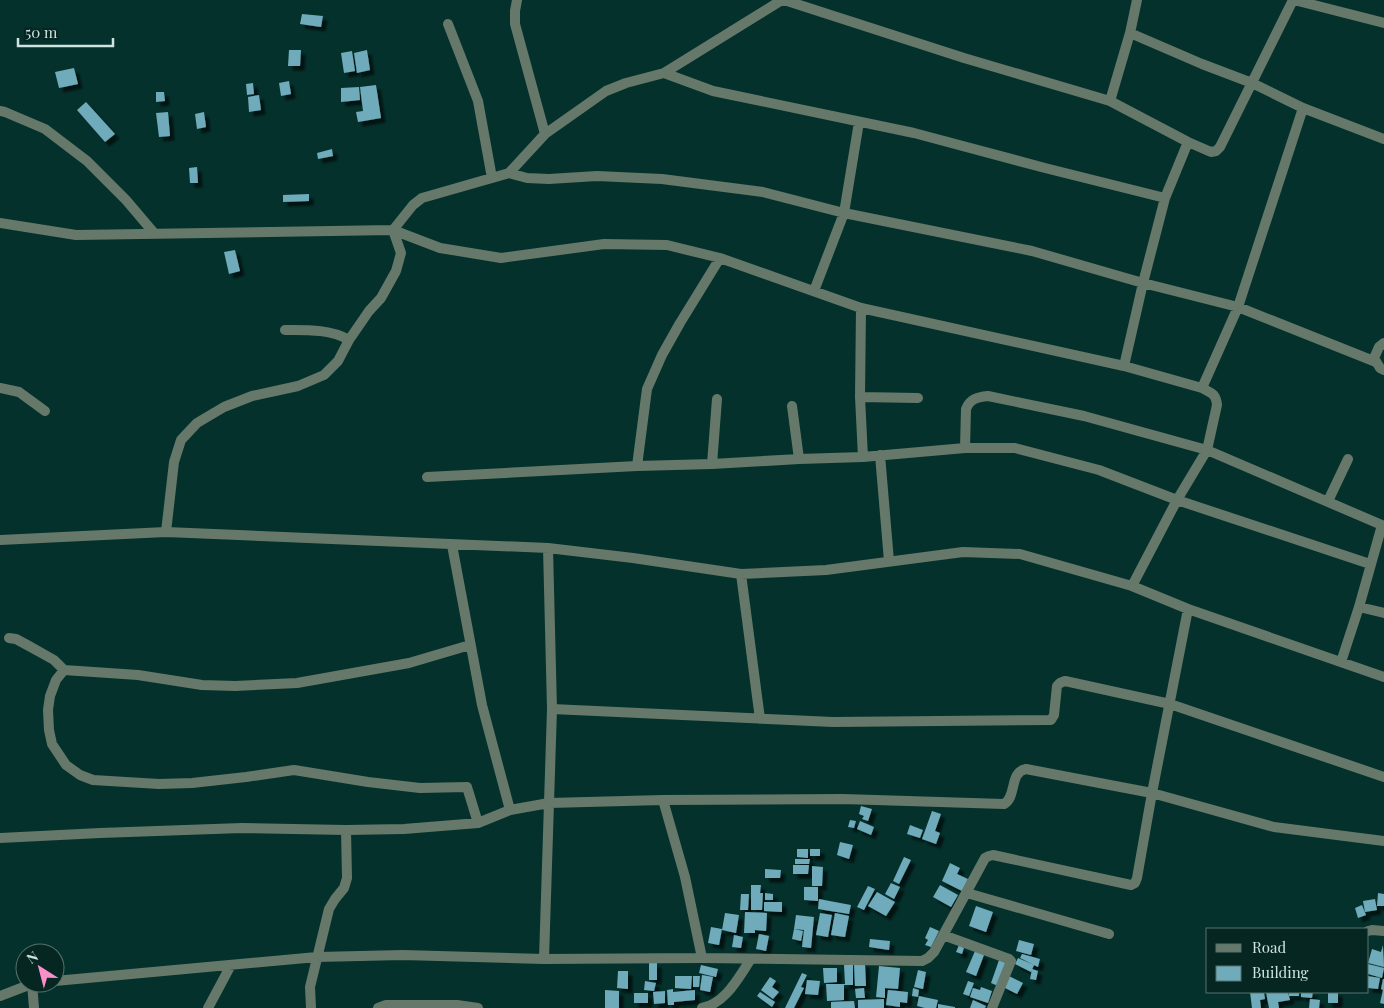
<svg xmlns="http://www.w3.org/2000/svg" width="1384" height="1008" viewBox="0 0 1384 1008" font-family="'Playfair Display',serif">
<defs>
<filter id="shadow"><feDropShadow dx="4.5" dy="4.5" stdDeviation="1" flood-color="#0009"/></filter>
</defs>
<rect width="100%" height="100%" fill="#04312c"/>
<path fill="#6fabbb" filter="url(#shadow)" d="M302,14L323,16L321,27L300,24Z
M289,50H301L300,66H288Z
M367,50L370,70L357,73L354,53Z
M352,51L355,71L344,73L341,53Z
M74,68L78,84L59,88L55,72Z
M289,81L291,94L281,96L279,83Z
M253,83L254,94L247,95L246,84Z
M376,85L381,118L358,122L356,112L363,111L360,87Z
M359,87L360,100L341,102V88Z
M156,92H164L165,101L156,102Z
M259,95L261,110L249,112L248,97Z
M86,102L115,134L105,142L77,110Z
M168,112L170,136L159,137L156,113Z
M204,112L206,127L197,129L195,114Z
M332,149L333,156L318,159L317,153Z
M197,167L198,183H190L189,168Z
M309,194V201L283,202V195Z
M235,250L240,271L229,274L224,252Z
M861,806L872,809L868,821L862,819L864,816L859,814Z
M932,811L941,814L935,831L940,833L936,844L922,839Z
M850,820L856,821L854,828L848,827Z
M860,821L874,827L871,835L857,829Z
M910,825L923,830L920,838L907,834Z
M840,842L853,845L849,859L837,855Z
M797,849H808V858L797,857Z
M810,849H820V856H810Z
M904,857L911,860L899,884L893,881Z
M795,859H810L809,864H795Z
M950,863L960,868L957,874L968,879L962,891L942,881Z
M793,865H809L808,874H793Z
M812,866L823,867L822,886H812Z
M765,869L781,870L780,878H765Z
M891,883L900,887L894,899L885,894Z
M751,885H761L760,893H763L762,910H751Z
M940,885L958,895L951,907L933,897Z
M868,886L875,889L864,910L857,907Z
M804,887H818V901L804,900Z
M877,892L895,902L886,916L868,906Z
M765,893L773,894V900H765Z
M1378,893L1384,894V906H1377Z
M741,894H749L748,910H740Z
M819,899L851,905L849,914L818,909Z
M1375,899L1377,910L1365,912L1363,901Z
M764,902H782V912L764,911Z
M1362,905L1366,915L1358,918L1355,908Z
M976,906L993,912L986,932L969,926Z
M745,912L767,913L766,931L755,930V933H744Z
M725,913L739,915L736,933L722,930Z
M820,913L832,915L828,937L816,935Z
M835,913L849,916L845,937L831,935Z
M796,915L814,917L811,948L802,947L804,930L794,929Z
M711,927L722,929L719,945L708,943Z
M930,927L939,931L931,947L925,945L928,940L925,938Z
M794,929L803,931L801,941L792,939Z
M759,934L769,936L766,951L756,949Z
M734,935L743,937L741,948L732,947Z
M870,939L890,941L889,950L869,947Z
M1019,940L1034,944L1031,955L1016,951Z
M959,945L964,948L962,954L956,952Z
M1383,945L1384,967L1368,963L1372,949L1381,952Z
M975,951L984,955L976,976L966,972Z
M1022,954L1040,959L1038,967L1020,958Z
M1018,958L1034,965L1031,972L1015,964Z
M999,960L1006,963L998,986L991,983Z
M649,963H657V980H649Z
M865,963L866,986H855L854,964Z
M1368,964L1384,968L1382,978L1368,974Z
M701,965L718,969L716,977L699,973Z
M844,965H853V985H844V1000L827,1001L826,984H845Z
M879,966L900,968L898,989L885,988V998L876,997Z
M823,968H837V982L824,983Z
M1032,969L1038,971L1036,980L1030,979Z
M918,970L926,972L923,989L914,987Z
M618,971H628V989L617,988Z
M802,973L807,975L801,987L804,988L794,1008H785Z
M702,975L713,977L710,992L700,990Z
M675,976H692L691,989L675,988Z
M693,976H700L699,987H693Z
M1009,976L1023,983L1017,994L1003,987Z
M1368,976L1380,978L1378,989L1368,988Z
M770,977L776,981L772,987L779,992L773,999L761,990Z
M1383,979H1384V1004L1380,1003L1383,990L1381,989Z
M807,980L820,981L818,995L805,994Z
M645,981L656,983L654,991L644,990Z
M968,981L974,983L969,996L963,994Z
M981,987L992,991L988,1003L970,997L973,988L980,990Z
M864,988L865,998H856L855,989Z
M913,988L919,990L918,997L912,996Z
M673,989V992L695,990V1000L674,1002V1005H668L667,990Z
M605,990L619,991V1008H605Z
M888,990L908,992L907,1003L900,1002V1007L886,1005Z
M665,991V1003L654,1004L653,992Z
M760,992L775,1002L772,1007L757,996Z
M1250,992H1264L1265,999L1260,1000L1261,1008H1252Z
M1266,992H1288L1290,1000L1278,1002L1279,1008H1269Z
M1289,992H1299V996H1289Z
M1301,992H1313L1312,998L1301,997Z
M1328,992H1338V1003H1328Z
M634,993H648V1003H634Z
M919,996L938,1000L936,1008H925L917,1006Z
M884,999V1008H858V1000Z
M1310,999L1320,1000L1319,1008H1309Z
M973,1000L986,1006L985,1008H970Z
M854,1001L855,1008H831V1002Z
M938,1004L955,1007V1008H938Z"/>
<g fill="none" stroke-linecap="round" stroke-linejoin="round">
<path stroke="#667869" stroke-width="10" d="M517,0L515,11V24L545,134
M784,0L964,58L1110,101L1188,142L1211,152L1216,151L1220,147L1293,0
M1137,0L1130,33L1202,64L1252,83L1303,108L1384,139
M1294,0L1384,23
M448,24L478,101L492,178
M664,73L713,91L914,133L1045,168L1165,198
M1110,101L1130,33
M0,111L5,112L45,129L87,161L126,200L154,233
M509,173L545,134L606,91L626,83L664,73L782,0
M0,223L76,235L393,230L401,253L396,271L381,298L369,311L349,340L338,361L324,375L298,386L252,396L224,407L197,423L181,440L174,462L166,532
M814,291L844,213L859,122
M861,308L860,397L863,457
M285,330C306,330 331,329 349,340
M1384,343L1379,347L1374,358L1380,368L1384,370
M1124,366L1143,283L1165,198L1188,142
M0,388L19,392L45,411
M1202,388L1238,307L1303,108
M860,397L918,398
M792,406L799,459
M965,448L966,409C970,399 977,397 988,396L1084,416L1207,450L1384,526
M880,455L889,561
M712,464L717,399
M637,466L647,389L662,355L680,323L720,258
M427,477L637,466L712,464L799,459L863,457L965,448H1015L1099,470L1177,500L1370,564
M1328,501L1348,459
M0,540L166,532L548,548L633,558L741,574L826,570L963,552L1020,554L1132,586L1188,609L1384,677
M452,545L482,705L510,810
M741,574L760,719
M1132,586L1177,500L1207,450L1217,405C1216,394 1212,393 1202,388L1124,366L861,308L720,258L667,245L604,244L501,258L440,248L393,230L413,205L422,198L509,173L527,178L549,179L597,176L662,179L763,192L844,213L1032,251L1143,283L1238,307L1376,362
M1359,607L1384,613
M1188,609L1152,793L1274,827L1384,841
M9,638L16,639L29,646L54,660L64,670L138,675L202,685L235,686L297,683L409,663L470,645
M1341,662L1359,607L1382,525
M64,670L56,680L50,696L48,710L49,730L52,744L66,765L80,775L93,780L159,784L192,783L246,777L294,770L368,782L420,788L467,787L478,823
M552,709L833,722L1051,720L1054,715L1057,686L1060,683L1065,681L1170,704L1384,777
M663,800L685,877L702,958
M0,838L100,833L242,828L346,830L404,829L478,823L510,810L549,803L663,800L843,799L1004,804C1017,797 1009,772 1026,769L1152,793L1137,878L1135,883L1131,885L993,855L989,856L985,858L934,952L928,958L922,961L702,958L544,959L403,955L317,957L55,981
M967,893L1109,934
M1368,931L1372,930L1384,931
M943,935L1009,959L1011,961L992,1008
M544,959L552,709L548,548
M32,983L34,1008
M0,996L34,983
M208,1008L231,965
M311,1008L310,987L329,909L335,899L344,888L347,878L346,830
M378,1008L386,1005H457L478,1008
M702,1008C726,1003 738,978 751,959"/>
</g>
<rect x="1206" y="928" width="162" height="65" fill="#062622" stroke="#56726e"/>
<rect x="1216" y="944" width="25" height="8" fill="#667869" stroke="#56726e"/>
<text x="1252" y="953" font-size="15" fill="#cee3df">Road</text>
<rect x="1216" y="966" width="25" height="15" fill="#6fabbb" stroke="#56726e"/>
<text x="1252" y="978" font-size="15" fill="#cee3df">Building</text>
<g transform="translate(40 968) rotate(324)"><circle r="24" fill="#062622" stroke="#56726e"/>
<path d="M0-4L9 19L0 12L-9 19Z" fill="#f98fc9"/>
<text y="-8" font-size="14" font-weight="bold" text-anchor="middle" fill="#cee3df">N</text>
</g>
<path d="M18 38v8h95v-8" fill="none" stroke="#cee3df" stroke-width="2.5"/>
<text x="25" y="38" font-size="15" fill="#cee3df" stroke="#062622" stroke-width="4" paint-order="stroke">50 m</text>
</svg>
